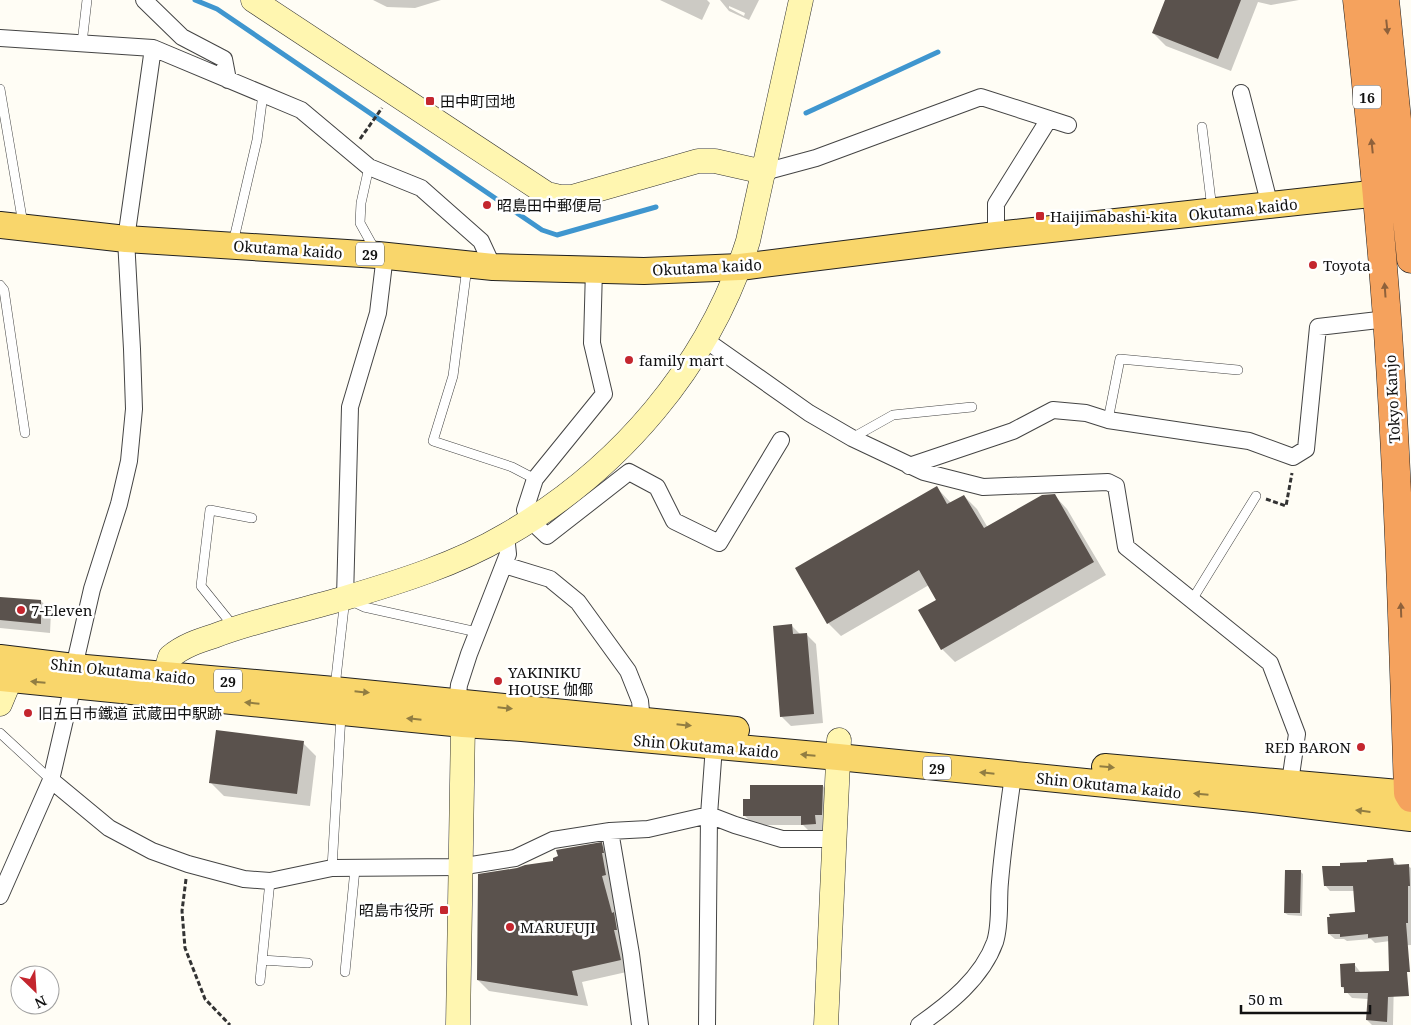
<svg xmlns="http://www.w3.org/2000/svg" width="1411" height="1025" viewBox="0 0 1411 1025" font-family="'Noto Serif','Noto Sans JP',serif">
<rect width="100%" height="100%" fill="#fffdf5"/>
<path fill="#0003" fill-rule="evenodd" d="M373,0H441L415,8L387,7Z
M660,0H707L710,3L702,20Z
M720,0H759L749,20L729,11ZM729,6L745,13L744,16L729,8Z
M1166,0H1299L1271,5L1258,2L1231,71L1166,46L1153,33Z
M937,488L951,503L964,496L977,509L988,528L1054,495L1067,509L1106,575L955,662L942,649L938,600L929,585L841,636L828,623Z
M0,598L41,601L51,611L50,633L0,628Z
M792,626L801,635L806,634L816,644L823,723L791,726L781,716Z
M303,743L316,756L310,806L224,796L211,783Z
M823,786L832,796L825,834H812L803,825H754L745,816L751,801Z
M601,844L612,855L631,971L582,982L588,1006L489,991L478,980L555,862Z
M1393,860L1398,865L1408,866L1411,868V945L1395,946L1390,941L1375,943L1371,939L1347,941L1344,939H1335L1329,934L1357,913L1355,891H1330L1325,885L1341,867Z
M1300,871L1303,874L1302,916L1288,915L1285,913Z
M1354,964L1361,973L1394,978L1393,1025H1372L1367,1020L1368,999L1352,998L1342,987Z"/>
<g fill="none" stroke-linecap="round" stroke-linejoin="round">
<path stroke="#3f96cf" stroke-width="5" d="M195,0L217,9L542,230L557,235L656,207
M806,113L938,52"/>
</g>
<path fill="#5a524d" d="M1165,0H1241L1218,59L1152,33Z
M937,486L947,504L964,495L984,528L1042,495L1055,494L1094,562L941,650L918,610L936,600L919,570L827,624L795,568Z
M0,597L41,600V624L0,620Z
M792,624L793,634L807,633L814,714L780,717L773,626Z
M216,730L304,741L297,794L209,783Z
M750,785H823L822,815H815L816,824L801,825V816H743V799H750Z
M602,842L604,853H602L606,875L602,876L612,913L614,912L617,930H614L621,960L572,971L578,996L477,980L478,874L517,868L525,865L553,861V858L558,856L556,850Z
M1393,858L1394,865L1409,864L1410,886H1408V923H1406L1410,972H1407L1409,996L1388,997L1387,1022L1366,1020L1368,993H1344V987H1341L1340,964L1355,963V972L1389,971L1388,936L1368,938V934L1340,937V934H1328L1327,917H1330L1329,914L1355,912L1353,886H1324L1322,866H1340V863L1367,862V860Z
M1285,870H1301L1300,913H1284Z"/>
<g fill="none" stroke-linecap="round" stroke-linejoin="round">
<defs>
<path id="lane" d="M82,43L87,0
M0,89L23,224
M1202,127L1212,209
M369,167L361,203L360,223L375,250
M233,243L257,140L263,94
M467,267L453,376L433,441L512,467L535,479
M0,285L4,290L25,433
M1108,420L1120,359L1238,370
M852,438L893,415L972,407
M1192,600L1256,496
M234,627L201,586L210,510L252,518
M335,687L345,598L364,607L477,632
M0,733L51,780
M332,868L341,715
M262,960L308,963
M345,972L355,869
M260,981L270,881"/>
<path id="street" d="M144,0L182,37L224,59L228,80
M0,38L153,48L301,110L369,167L421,188L481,241L493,267
M1241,93L1270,206
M764,172L816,158L981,97L1068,125
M996,235V204L1049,119
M594,269L592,343L604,394L535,479L525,510L530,520L547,536L629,472L657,487L674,521L719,543L781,440
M704,339L809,413L852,438L924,472L983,487L1108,482L1116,486L1126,547L1270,663L1297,734L1290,782
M909,466L1013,431L1053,410L1086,413L1108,420L1249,441L1293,457L1306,449L1318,327L1387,319
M504,565L550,579L578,602L628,671L640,701L642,721
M345,598L350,407L378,313L385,255
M457,703L459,685L469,654L508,554L506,535
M51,780L109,828L152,851L188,864L244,879L270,881L332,868L459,867L515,858L553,840L610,831L648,829L709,815L735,825L782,839H834
M610,831L631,954L640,1025
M0,896L51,780L73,685L74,667L92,589L119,504L129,461L134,409L132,349L126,239L153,48
M707,1025L709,815L714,746
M919,1025C949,1004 982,978 995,942C1001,923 998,901 1000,882C1003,846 1008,811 1013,776"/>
<path id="secondary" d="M253,0L547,194L560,197H572L698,161H715L764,172
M165,675L170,657C183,646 198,641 214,636C256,620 301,611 345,598C399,582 457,564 506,535C619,470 709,365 748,241L801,0
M0,704L10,680
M457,705L463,724L458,1025
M826,1025L839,740"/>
<path id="primary" d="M0,225L126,239L378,255L493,267L644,271L740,267L996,235L1398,191
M0,658L74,667L334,690L736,730
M0,678L463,724L522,728L838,757L1254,799L1411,818
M1105,767L1411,794"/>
<path id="highway" d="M1357,0C1369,106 1379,212 1387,318C1398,476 1403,635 1408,793L1411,798
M1385,0L1411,259"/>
</defs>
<use href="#lane" stroke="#444" stroke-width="10"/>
<use href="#street" stroke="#444" stroke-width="18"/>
<use href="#secondary" stroke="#333" stroke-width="25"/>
<use href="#primary" stroke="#222" stroke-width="28"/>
<use href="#highway" stroke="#222" stroke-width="29"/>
<path stroke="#333" stroke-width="3" stroke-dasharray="5 2.5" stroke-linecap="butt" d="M360,139L382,108
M1266,499L1286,506L1292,473
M186,879L182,911L185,948L205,999L230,1025"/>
<use href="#lane" stroke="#fff" stroke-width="9"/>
<use href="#street" stroke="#fff" stroke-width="16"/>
<use href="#secondary" stroke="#fff6b0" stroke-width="24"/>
<use href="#primary" stroke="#f9d66b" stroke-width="26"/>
<use href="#highway" stroke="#f5a25d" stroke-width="28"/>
</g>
<defs><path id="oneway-solid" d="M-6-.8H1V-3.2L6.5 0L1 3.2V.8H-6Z" transform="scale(1.25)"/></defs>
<g fill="#8e613b">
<use href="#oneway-solid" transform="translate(1387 27) rotate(84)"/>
<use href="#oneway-solid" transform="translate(1372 146) rotate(-96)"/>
<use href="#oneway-solid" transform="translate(1385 290) rotate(-94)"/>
<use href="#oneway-solid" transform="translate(1401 610) rotate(-92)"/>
</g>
<g fill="#917d42">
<use href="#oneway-solid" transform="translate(38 682) rotate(-175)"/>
<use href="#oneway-solid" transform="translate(362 692) rotate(6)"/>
<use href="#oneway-solid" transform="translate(252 703) rotate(-174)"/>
<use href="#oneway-solid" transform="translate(505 708) rotate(6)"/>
<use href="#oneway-solid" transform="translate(414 719) rotate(-174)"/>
<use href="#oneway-solid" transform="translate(684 725) rotate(6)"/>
<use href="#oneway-solid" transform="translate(808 755) rotate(-175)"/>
<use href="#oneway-solid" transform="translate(1107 767) rotate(5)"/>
<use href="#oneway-solid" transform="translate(987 773) rotate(-174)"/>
<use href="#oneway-solid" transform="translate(1201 794) rotate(-175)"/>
<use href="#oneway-solid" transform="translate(1363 811) rotate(-173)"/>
</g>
<g fill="#c4262e" stroke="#fff" stroke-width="2">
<rect x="425" y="96" width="10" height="10" rx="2.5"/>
<circle cx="487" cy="205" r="5"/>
<rect x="1035" y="211" width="10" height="10" rx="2.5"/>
<circle cx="1313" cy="265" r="5"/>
<circle cx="629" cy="360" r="5"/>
<circle cx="21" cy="610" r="5"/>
<circle cx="498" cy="681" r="5"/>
<circle cx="28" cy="713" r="5"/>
<circle cx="1361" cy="747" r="5"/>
<rect x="439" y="905" width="10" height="10" rx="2.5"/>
<circle cx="510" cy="927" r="5"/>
</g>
<g text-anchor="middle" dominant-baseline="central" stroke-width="5" stroke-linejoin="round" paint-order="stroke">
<g fill="#fff" stroke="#585858" stroke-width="1">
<rect x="1353" y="85.5" width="28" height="23" rx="4"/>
<rect x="356" y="242.5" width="28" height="23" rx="4"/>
<rect x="214" y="669.5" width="28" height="23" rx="4"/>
<rect x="923" y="756.5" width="28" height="23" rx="4"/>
</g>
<g font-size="14" font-weight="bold" fill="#111">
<text x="1367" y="97">16</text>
<text x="370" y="254">29</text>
<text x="228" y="681">29</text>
<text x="937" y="768">29</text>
</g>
<g font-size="15" fill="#111" stroke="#fff" text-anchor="start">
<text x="440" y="101">田中町団地</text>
<text x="497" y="205">昭島田中郵便局</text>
<text x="1050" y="216">Haijimabashi-kita</text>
<text x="1323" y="265">Toyota</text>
<text x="639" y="360">family mart</text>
<text x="31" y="610">7-Eleven</text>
<text x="508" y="672">YAKINIKU<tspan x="508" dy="17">HOUSE 伽倻</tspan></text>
<text x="38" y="713">旧五日市鐵道 武蔵田中駅跡</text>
<text x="1351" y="747" text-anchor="end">RED BARON</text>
<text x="434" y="910" text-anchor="end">昭島市役所</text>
<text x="520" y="927">MARUFUJI</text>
</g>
<g font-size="15" fill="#111" stroke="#fff">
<text transform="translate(1243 209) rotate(-6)">Okutama kaido</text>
<text transform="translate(288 249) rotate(4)">Okutama kaido</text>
<text transform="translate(707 267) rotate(-3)">Okutama kaido</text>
<text transform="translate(1392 399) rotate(-93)">Tokyo Kanjo</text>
<text transform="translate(123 671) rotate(6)">Shin Okutama kaido</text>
<text transform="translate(706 746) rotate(5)">Shin Okutama kaido</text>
<text transform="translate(1109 785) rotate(6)">Shin Okutama kaido</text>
</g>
</g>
<g transform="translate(35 990) rotate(155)"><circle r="24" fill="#ffffff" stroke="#a0a0a0"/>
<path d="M0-4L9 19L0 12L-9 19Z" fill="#c4262e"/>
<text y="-8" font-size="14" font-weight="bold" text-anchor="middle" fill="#111111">N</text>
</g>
<path d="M1241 1005v8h129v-8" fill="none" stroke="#111111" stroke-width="2.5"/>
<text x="1248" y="1005" font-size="15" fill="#111111" stroke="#ffffff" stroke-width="4" paint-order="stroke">50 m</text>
</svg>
